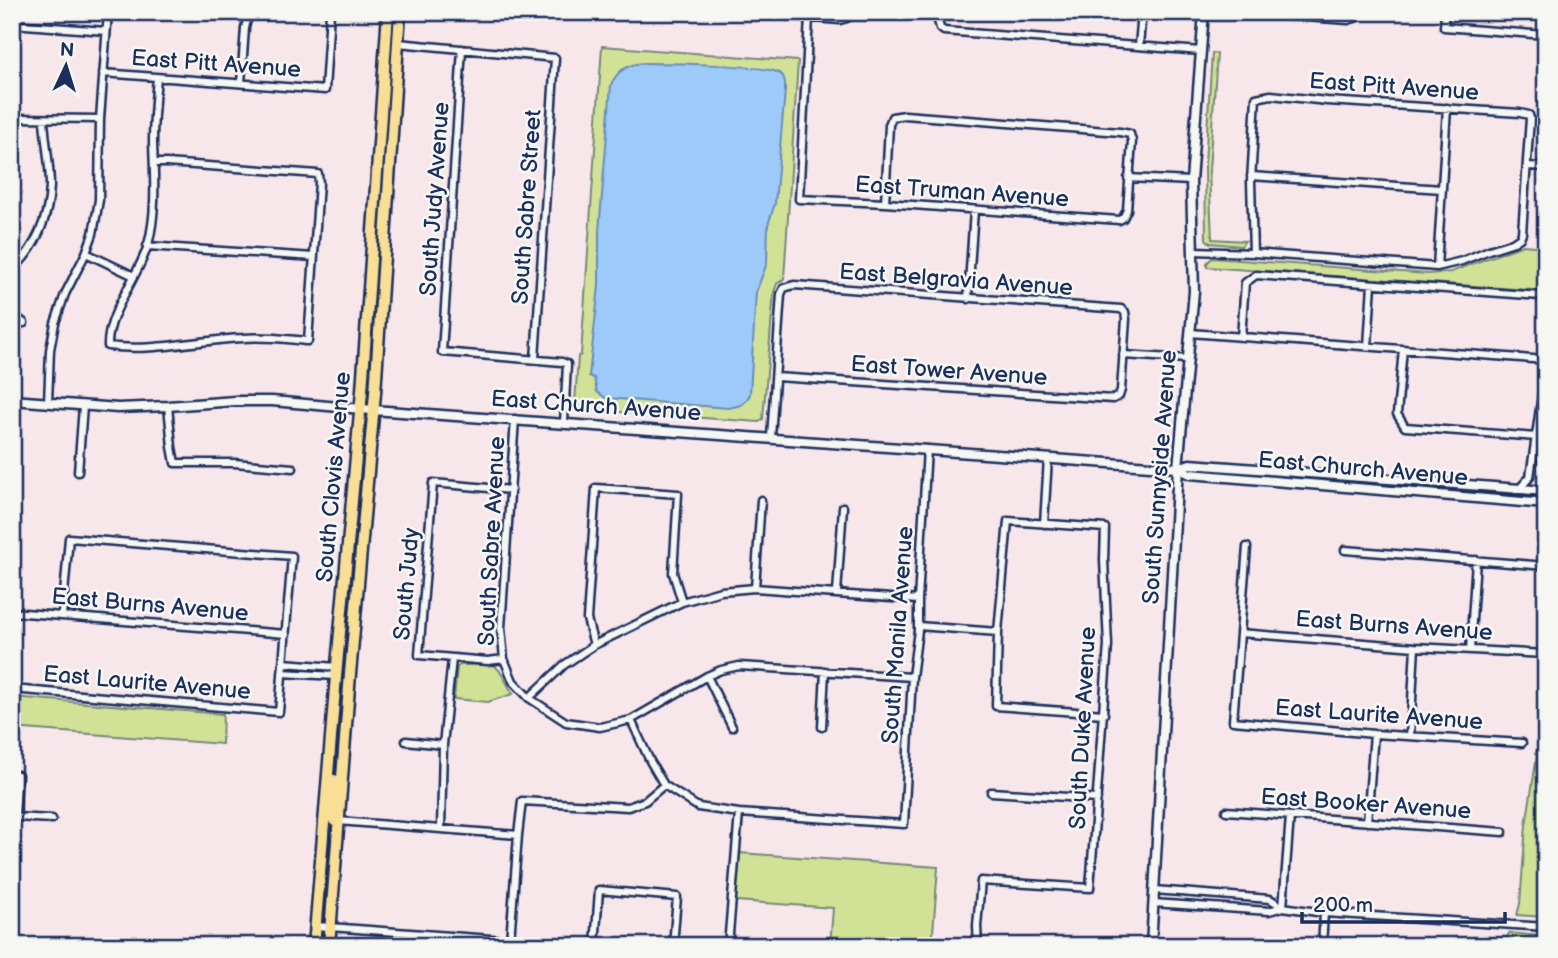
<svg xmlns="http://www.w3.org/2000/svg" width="1558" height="958" viewBox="0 0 1558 958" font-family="'Balsamiq Sans',sans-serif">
<rect width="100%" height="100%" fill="#f8e7ea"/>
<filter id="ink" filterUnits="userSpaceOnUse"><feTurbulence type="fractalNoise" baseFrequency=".0143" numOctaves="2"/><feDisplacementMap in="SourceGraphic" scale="14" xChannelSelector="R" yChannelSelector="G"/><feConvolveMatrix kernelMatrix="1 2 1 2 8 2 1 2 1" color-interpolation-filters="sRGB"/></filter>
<g filter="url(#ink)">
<path fill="#d1e296" stroke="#76887a" stroke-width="2" d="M602,46L798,61L784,279L777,284L774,292L763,419L759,422L579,409L575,404L578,356L581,355Z
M1212,53L1217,54L1209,171L1212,239L1245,241L1241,246L1210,243L1206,239L1205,163Z
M1523,245L1546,247V291L1207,267V263L1212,258L1428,274L1451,272Z
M460,665H494L500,671L513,694L488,702L454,699L457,667Z
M12,697L223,714L222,744L12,728Z
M1546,729V917L1517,915L1520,904L1526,825L1537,756L1535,754L1538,748V741H1541Z
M739,853L938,867L932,946H830L833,908L736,901Z
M1509,933L1542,936L1538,946H1503Z"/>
<path fill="#9dcaf8" stroke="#698cba" stroke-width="2" d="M644,63C664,63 773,64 782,75C786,79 785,86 785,91L775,203L768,225L767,263L756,292L750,394C745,405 740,406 728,408L606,398L597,392L594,378L589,376L599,286V231L611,85C617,70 629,64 644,63Z"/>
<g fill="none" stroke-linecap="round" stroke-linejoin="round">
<defs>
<path id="minor" d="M735,12L840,20L847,18L849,12
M938,12V21L940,28L944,31L1201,51
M1271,12L1277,15L1348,20L1355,18L1358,12
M1445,12L1444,27L1546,35
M809,18L799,199L885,203L1119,220L1123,218L1127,210L1132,141L1130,134L1120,132L905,115L892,117L889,125L885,203
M12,24L106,31
M398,43L555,58L535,359
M1139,46L1142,12
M462,49L442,352L562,362L567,364L564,423
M103,73L325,90L330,12
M241,83L245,28L249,12
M12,118L100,119
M154,163H166L318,174L319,183L308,341C286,339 264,336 243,338C198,340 152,352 108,346C107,313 138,278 148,245C157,211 154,177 153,143C153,121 155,99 157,78
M1527,166L1546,167
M1251,176L1442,189
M1128,178L1191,181
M147,246L314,257
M1194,251L1253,253L1437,267L1462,261L1489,250L1514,242L1520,238L1522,233L1530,118L1529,115L1520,113L1327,101L1271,95L1256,98L1251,181L1253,253
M86,253L134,276
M1437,267L1447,108
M12,270C36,249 49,217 50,186C50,163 45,141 44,119
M968,299L974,210
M12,314L24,323
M1190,333L1546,360
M1241,337L1245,283L1256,275L1541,296L1546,302
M1368,346L1372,284
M1403,349L1397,414L1405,427L1537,437
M1123,355L1188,359
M48,403L50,350L55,323L65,294L86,253L93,234L99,200L100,119L108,12
M168,406L172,447L175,463H234L293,468
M515,419L501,628L504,659L513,681L529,698L566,722L600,727L631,720L707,676L721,670L739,666L912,677
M771,437L781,294L784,288L794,285L1121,309L1125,312L1126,319L1121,390L1119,396L1113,399L776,377
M78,472L83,406
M1520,488L1530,477L1546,367
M1044,524L1048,458
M1247,547L1233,721L1374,734L1522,743
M1345,550L1546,566
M755,588L761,500
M837,593L843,507
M12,612L286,634
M918,626L998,632
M1240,633L1415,647L1546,654
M594,645L587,619L596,488L678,494L673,573L682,602
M1470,650L1476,560
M504,659L488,661L419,655L433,483L511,490
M283,663L337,667
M282,673L336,676
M707,676L732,727
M12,689L279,712L292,556L69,538L62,616
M529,698L564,665L594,645L682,602L721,591L755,588L918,600
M631,720L650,761L664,785L698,807L739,813L904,824L912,677L918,630V600L927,449
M822,727L825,671
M1410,736L1415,647
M406,741L443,745
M12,774L18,775L12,853
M991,792L1097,799
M1226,811L1503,832
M1290,816L1283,907L1324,913L1546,927
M14,817L52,819
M338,821L518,835L522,801L628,807L645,801L664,785
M1367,822L1374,734
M441,829L443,745L452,659
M1153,903L1269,911L1283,907L1270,899L1154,890
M316,926L584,946
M510,941L518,835
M425,946L426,935
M595,946L599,890L677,897L673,946
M728,946L739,813
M978,946L977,926L981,881L1090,888L1108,645L1104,560L1105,528L1008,521L998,632L996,706L1104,714
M1322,946L1324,913"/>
<path id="tertiary" d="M12,400L118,408L168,406L235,401H272L373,410L1178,468L1190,464L1546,491
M1178,468L1190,474L1546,504
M1151,946L1178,468L1194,291L1191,181L1204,12"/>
<path id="primary" d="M334,780L332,813L334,820L338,821
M314,946L336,676L362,391L388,12
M329,946L350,674L375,393L400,12"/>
</defs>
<use href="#minor" stroke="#1b2f5e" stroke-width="11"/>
<use href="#tertiary" stroke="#1b2f5e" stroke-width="13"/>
<use href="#primary" stroke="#1b2f5e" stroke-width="15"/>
<use href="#minor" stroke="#f6f6f2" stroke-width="6"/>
<use href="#tertiary" stroke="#f6f6f2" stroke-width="8"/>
<use href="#primary" stroke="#f9df96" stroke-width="10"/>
</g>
</g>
<g text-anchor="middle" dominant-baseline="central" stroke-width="5" stroke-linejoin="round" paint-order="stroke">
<g font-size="23" fill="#1b2f5e" stroke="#f6f6f2">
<text transform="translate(216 64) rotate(4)">East Pitt Avenue</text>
<text transform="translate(1394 87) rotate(4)">East Pitt Avenue</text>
<text transform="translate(962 192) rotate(4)">East Truman Avenue</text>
<text transform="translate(435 199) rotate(-86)">South Judy Avenue</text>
<text transform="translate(527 207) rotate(-86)">South Sabre Street</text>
<text transform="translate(956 280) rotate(4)">East Belgravia Avenue</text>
<text transform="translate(949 371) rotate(4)">East Tower Avenue</text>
<text transform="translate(596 406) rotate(4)">East Church Avenue</text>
<text transform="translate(1363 469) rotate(5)">East Church Avenue</text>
<text transform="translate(334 477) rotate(-85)">South Clovis Avenue</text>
<text transform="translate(1160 477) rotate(-86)">South Sunnyside Avenue</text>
<text transform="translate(492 541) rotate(-87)">South Sabre Avenue</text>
<text transform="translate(407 584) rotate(-85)">South Judy</text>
<text transform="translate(150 605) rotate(5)">East Burns Avenue</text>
<text transform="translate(1394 626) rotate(4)">East Burns Avenue</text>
<text transform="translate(898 635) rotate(-86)">South Manila Avenue</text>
<text transform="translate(147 683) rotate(5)">East Laurite Avenue</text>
<text transform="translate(1379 715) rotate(4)">East Laurite Avenue</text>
<text transform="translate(1083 728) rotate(-87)">South Duke Avenue</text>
<text transform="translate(1366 804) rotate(4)">East Booker Avenue</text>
</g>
</g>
<rect width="1558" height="958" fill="none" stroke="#f6f6f2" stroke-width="42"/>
<rect x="21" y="21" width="1516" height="916" fill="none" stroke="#1b2f5e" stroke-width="2.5" filter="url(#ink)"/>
<g transform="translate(66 66) rotate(4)" stroke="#f6f6f2" stroke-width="5" paint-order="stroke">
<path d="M0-5L12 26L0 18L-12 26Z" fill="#1b2f5e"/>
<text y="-10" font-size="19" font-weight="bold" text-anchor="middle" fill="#1b2f5e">N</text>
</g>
<path d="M1302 912v10h203v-10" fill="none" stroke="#1b2f5e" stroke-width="3.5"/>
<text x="1313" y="912" font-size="21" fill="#1b2f5e" stroke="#f6f6f2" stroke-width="5" paint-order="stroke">200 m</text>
</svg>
